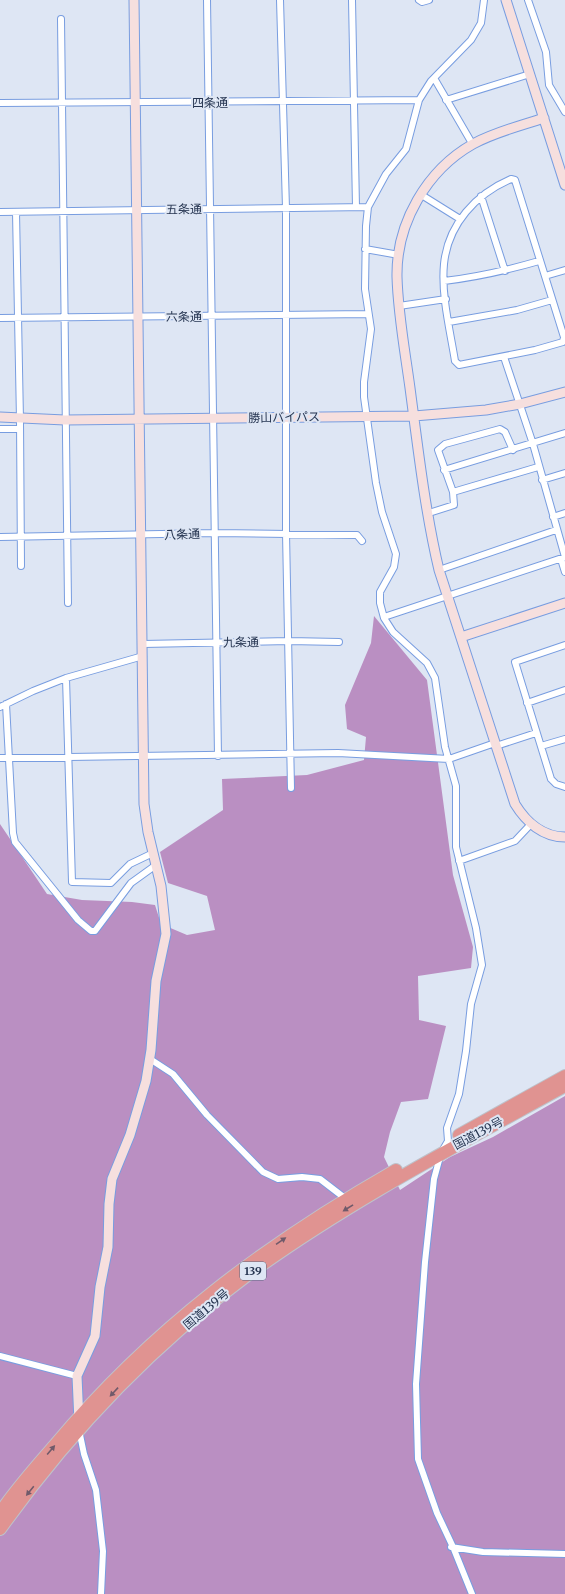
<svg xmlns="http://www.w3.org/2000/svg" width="565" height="1594" viewBox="0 0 565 1594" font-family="Merriweather,'Noto Sans JP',serif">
<rect width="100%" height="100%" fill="#dee6f4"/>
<path fill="#ba8fc2" d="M374,616L427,680L453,875L473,947L471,968L418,976L419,1020L446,1026L428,1099L401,1102L390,1132L384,1157L400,1190L450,1157L493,1137L565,1096V1594H0V824L47,894L82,900L132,902L155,905L161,924L187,935L215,930L207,896L168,883L160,852L223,810L222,779L307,775L364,760L366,737L347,729L345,705L371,643Z"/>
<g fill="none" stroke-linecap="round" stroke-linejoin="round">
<defs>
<path id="street" d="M207,0L218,756
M280,0L286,208V533L291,788
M352,0L356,207
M419,0L422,2L429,0
M528,0L546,52L549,85L565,112
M61,19L68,603
M434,78L473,145
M446,100L530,74
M0,103L419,100
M511,179L515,180L564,337L563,342L535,350L459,365L455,361C450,330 441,295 444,264C448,224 476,194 511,179Z
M420,194L460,219
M481,196L505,271
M0,212L368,207
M16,212L20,420L21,566
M365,249L399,255
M545,276L565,270
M444,281C477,277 508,270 539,261
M399,306L446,299
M0,318L368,314
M449,322L517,310L552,300
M504,357L533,444L565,557
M0,429H20
M444,470L565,433
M542,480L565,473
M453,492L538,467
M429,513L454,505L453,492L438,450L445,444L500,429L505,432L513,450
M553,517L565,513
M0,537L215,533L357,535L362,541
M561,559L565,572
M439,570L556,530
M384,617L565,557
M143,644L289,641L339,642
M565,645L515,662L551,779L556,784L565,787
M66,678L72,882L111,883L130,864L153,853
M527,703L565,690
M6,704L13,833L15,842L78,920L91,931H95L131,883L156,865
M0,707L33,691L66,678L143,656
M496,746L536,733
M541,746L565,739
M0,758L338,753L449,759L495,743
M459,861L515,841L531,824
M150,1059L173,1074L207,1115L263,1172L278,1179L302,1177L320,1179L346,1199
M0,1356L77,1376
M79,1430L84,1454L96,1490L103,1551L101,1594
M451,1547L483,1552L565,1554
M472,1594L453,1547L437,1513L418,1459L416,1384L425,1262L434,1179L441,1153L448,1141L447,1128L459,1094L466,1051L471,1004L482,965L476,928L456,847V786L445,747L435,678L427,663L393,632L384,618L380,603V592L394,567L396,554L382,512L376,483L364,397V382L371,329L365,289L366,226L368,207L386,174L406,149L419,100L431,81L471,40L481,23L484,0"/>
<path id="secondary" d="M506,0L565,185
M544,118C520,126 495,132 473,144C427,170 396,223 397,277C398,314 405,351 410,388C418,448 425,511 439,570L515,804C526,822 543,837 565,837
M0,417L65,420L414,416L486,410L520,404L565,392
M461,637L565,603
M79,1422L77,1376L95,1336L100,1287L108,1247L109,1204L112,1179L130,1135L146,1081L151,1050L156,981L166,934L161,886L148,832L144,804L134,0"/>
<path id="highway" d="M459,1135L565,1076
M0,1513C16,1489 36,1467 55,1445C152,1329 265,1245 396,1170
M0,1529C68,1434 151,1346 246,1276C346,1203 456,1146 565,1086"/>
</defs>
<use href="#street" stroke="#789de0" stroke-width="8"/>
<use href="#secondary" stroke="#789de0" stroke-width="11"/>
<use href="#highway" stroke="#bec2ca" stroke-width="14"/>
<use href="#street" stroke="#fff" stroke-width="6"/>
<use href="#secondary" stroke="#f6dfde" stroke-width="9"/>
<use href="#highway" stroke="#e09391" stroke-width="12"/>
</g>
<defs><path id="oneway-solid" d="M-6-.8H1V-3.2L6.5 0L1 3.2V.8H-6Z"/></defs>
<g fill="#705a6a">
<use href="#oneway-solid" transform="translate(348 1208) rotate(148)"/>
<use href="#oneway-solid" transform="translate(281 1241) rotate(-34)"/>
<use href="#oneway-solid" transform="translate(114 1392) rotate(133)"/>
<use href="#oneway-solid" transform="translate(51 1450) rotate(-50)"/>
<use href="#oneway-solid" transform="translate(30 1491) rotate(129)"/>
</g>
<g text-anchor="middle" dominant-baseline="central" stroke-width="4" stroke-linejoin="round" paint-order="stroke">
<rect fill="#dee6f4" stroke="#5c6981" stroke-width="1" x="240" y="1262" width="26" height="18" rx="3"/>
<g font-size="11" font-weight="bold" fill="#253450">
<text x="253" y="1271">139</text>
</g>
<g font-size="12" fill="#253450" stroke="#dee6f4">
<text x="210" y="102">四条通</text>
<text transform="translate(184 209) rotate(-1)">五条通</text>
<text x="184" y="316">六条通</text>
<text transform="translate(284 417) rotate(-1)">勝山バイパス</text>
<text transform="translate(182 534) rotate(-2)">八条通</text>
<text transform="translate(241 642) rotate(-1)">九条通</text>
<text transform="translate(478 1133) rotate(-28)">国道139号</text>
<text transform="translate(206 1309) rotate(-40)">国道139号</text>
</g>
</g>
</svg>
